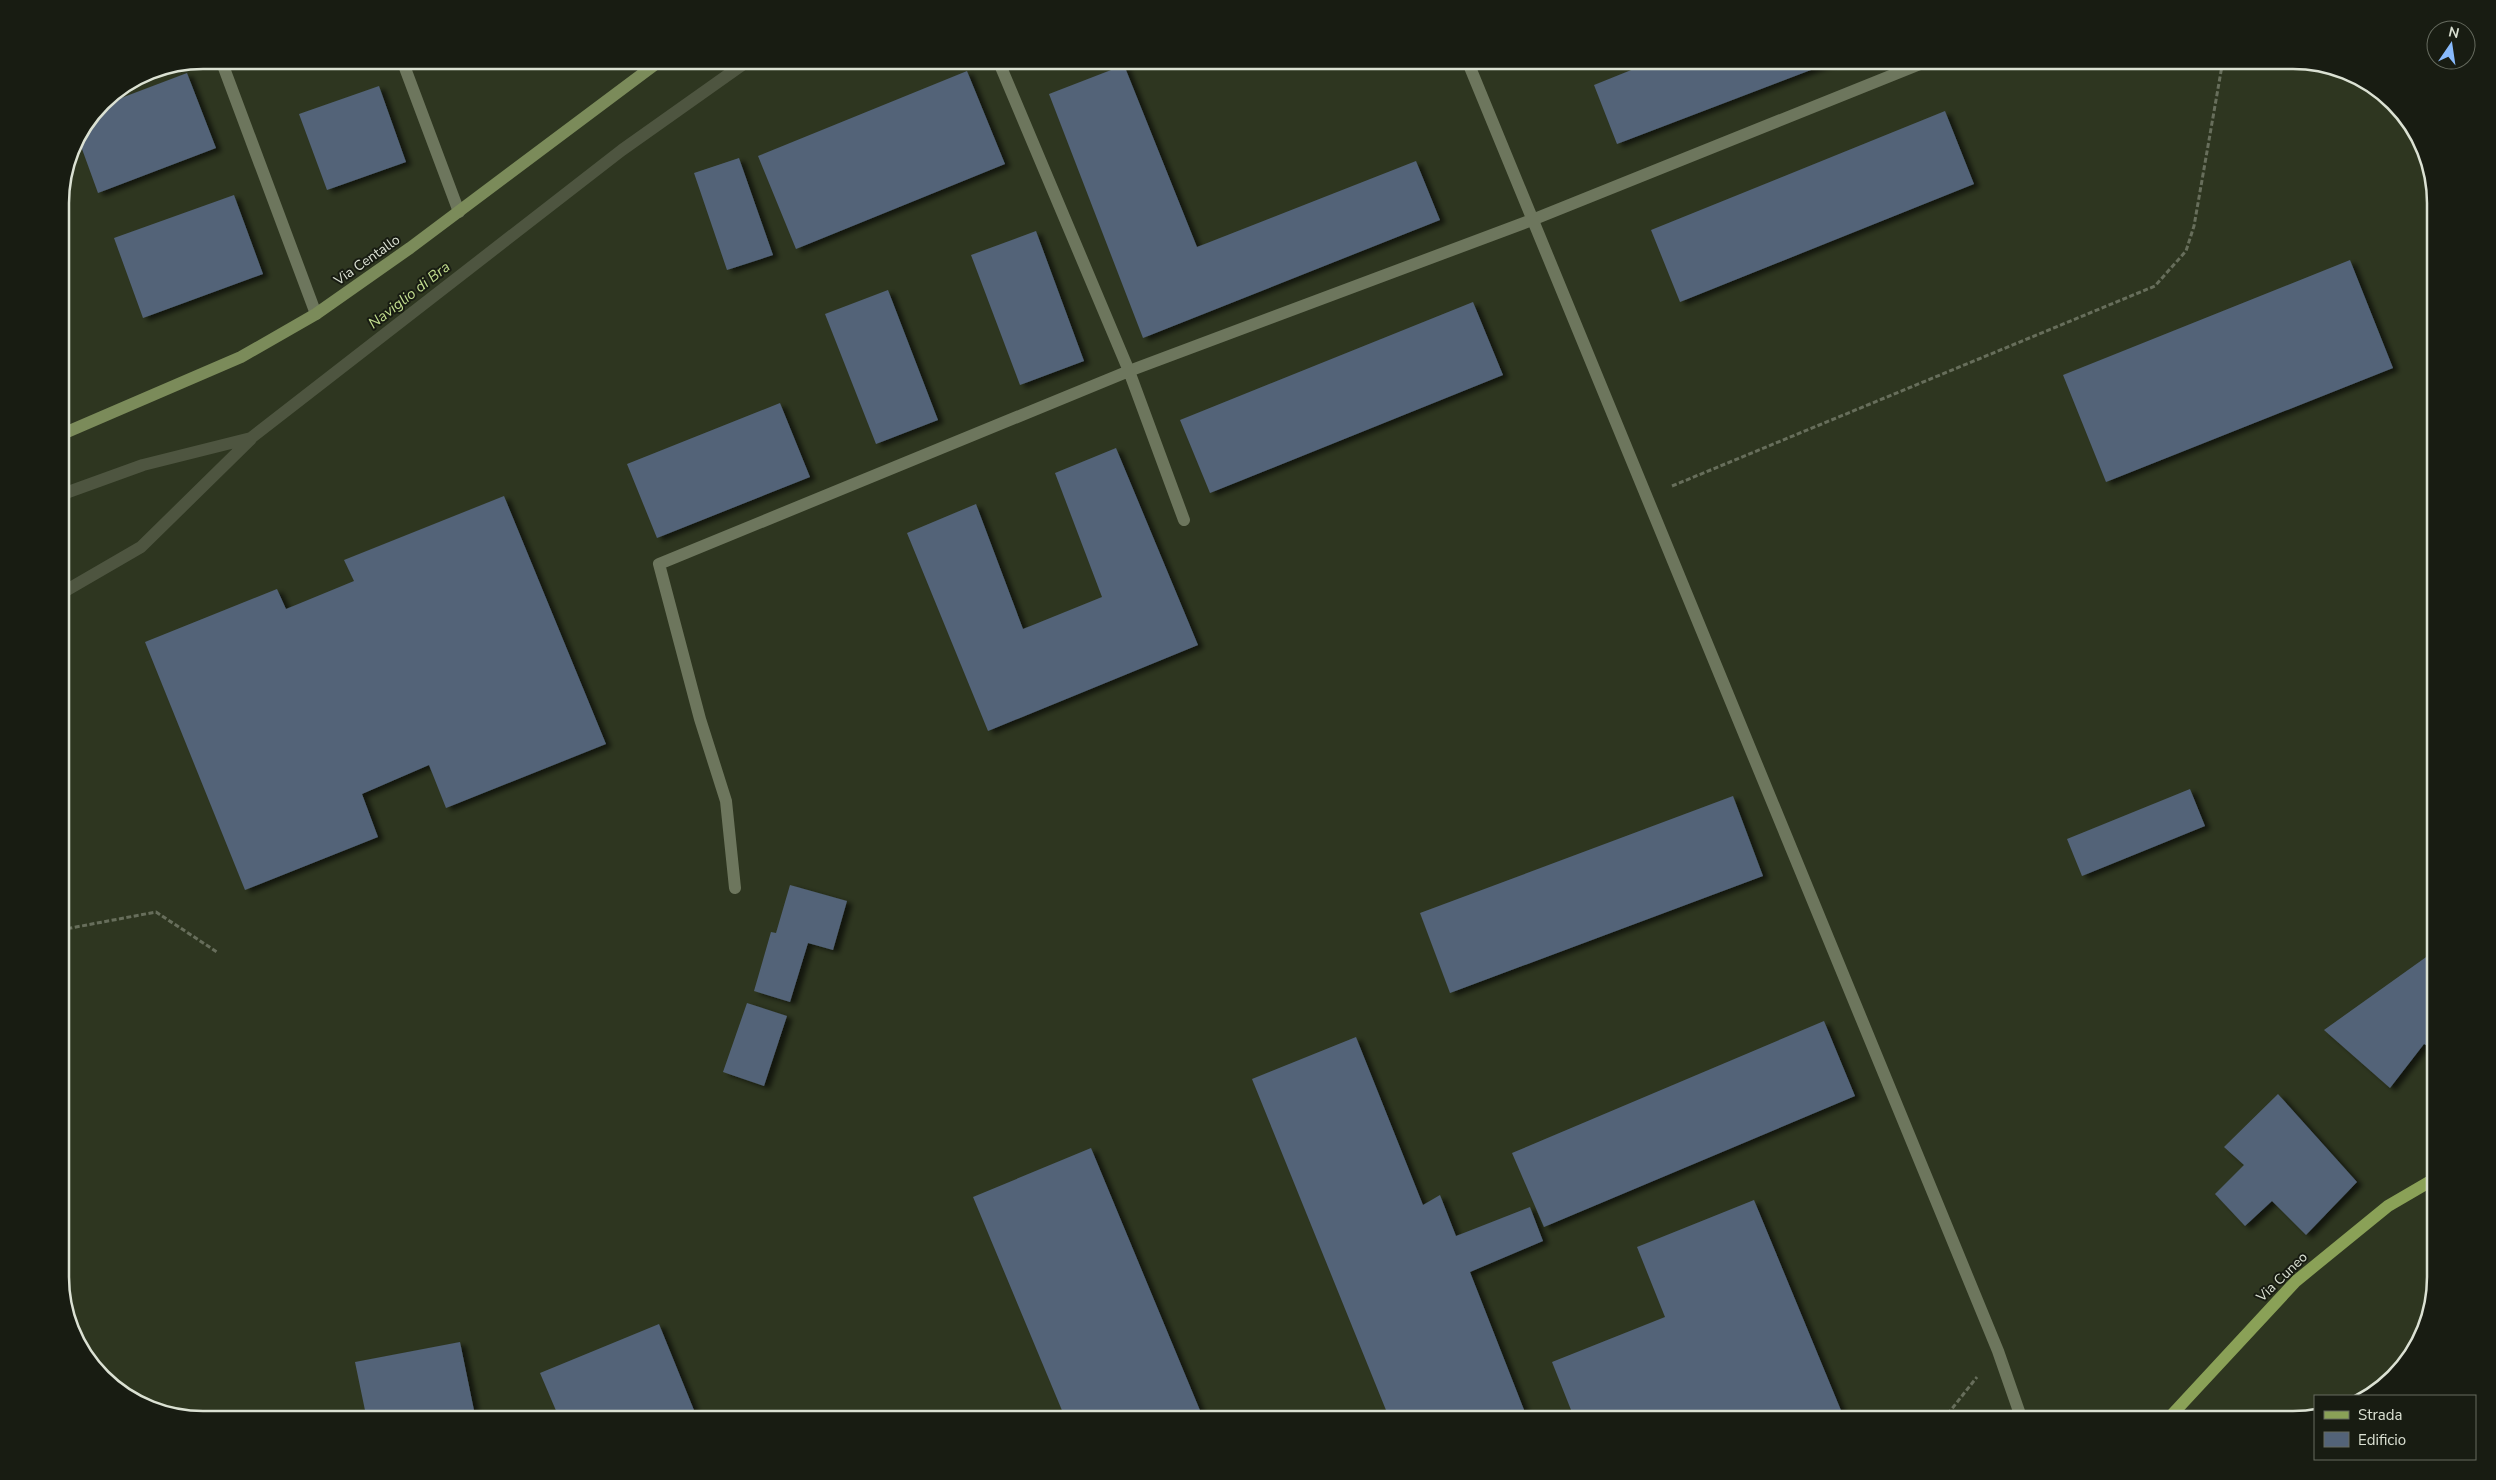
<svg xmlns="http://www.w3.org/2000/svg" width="2496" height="1480" viewBox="0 0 2496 1480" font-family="'Nunito Sans',sans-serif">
<defs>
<filter id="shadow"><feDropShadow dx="5.5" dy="3" stdDeviation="2.5" flood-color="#0009"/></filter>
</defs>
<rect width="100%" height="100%" fill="#2e3620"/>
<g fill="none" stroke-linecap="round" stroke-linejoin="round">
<path stroke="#4e5540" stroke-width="12" d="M60,495L143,465L251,438L622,150L749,60
M60,594L141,547L251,439"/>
</g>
<path fill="#536378" filter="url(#shadow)" d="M1656,60H1837L1617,144L1594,85Z
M1124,65L1197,247L1416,161L1440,220L1143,338L1049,94Z
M967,71L1005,164L796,249L758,156Z
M187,73L216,148L98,193L78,138L100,106Z
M379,86L406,162L327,190L299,114Z
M1945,111L1974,184L1680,302L1651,230Z
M739,158L773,255L727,270L694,173Z
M234,195L263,274L143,318L114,238Z
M1036,231L1084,361L1020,385L971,255Z
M2350,260L2393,368L2106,482L2063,375Z
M888,290L938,420L876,444L825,314Z
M1473,302L1503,375L1210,493L1180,420Z
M780,403L810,477L657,538L627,464Z
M1116,448L1198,645L988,731L907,533L976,504L1023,629L1102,597L1055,473Z
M504,496L606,744L446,808L429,765L362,794L378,837L245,890L145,642L277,589L286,609L354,581L344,560Z
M2190,789L2205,826L2082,876L2067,839Z
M1733,796L1763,876L1450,993L1420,913Z
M790,885L847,901L833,950L808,943L790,1002L754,991L771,932L776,933Z
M2436,950V1050L2424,1044L2390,1088L2324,1030Z
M747,1003L787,1016L764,1086L723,1072Z
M1824,1021L1855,1096L1544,1227L1512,1153Z
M1356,1037L1423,1205L1440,1195L1456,1236L1530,1207L1543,1241L1470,1272L1528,1420H1390L1252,1079Z
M2278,1094L2357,1182L2306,1235L2272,1201L2245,1226L2215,1194L2244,1165L2224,1147Z
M1091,1148L1204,1420H1066L973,1197Z
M1754,1200L1845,1420H1575L1552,1362L1665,1317L1637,1247Z
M659,1324L698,1420H560L540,1373Z
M460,1342L476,1420H367L355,1362Z"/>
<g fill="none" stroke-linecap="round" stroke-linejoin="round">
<path stroke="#676e5b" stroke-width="3" stroke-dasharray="5 2.5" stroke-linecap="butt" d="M1672,486L2155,286L2186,251L2194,226L2223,60
M60,930L156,912L217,952
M1943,1420L1977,1377"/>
<path stroke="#6d765d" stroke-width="12" d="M221,60L316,314
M402,60L459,212
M998,60L1129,371L1184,520
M1467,60L1998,1351L2022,1420
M735,888L726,801L700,719L659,564L1129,371L1532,220L1930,60"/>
<path stroke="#7b8b5a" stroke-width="12" d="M60,435L241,357L316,314L410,248L661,60"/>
<path stroke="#8aa157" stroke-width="12" d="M2167,1420L2296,1281L2388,1206L2436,1178"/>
</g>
<g text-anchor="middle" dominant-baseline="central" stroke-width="4" stroke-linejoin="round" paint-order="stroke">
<g font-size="14" fill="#dbe1d3" stroke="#181c12">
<text transform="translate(367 260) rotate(-35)">Via Centallo</text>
<text transform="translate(2282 1277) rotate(-44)">Via Cuneo</text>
</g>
<g font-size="15" font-style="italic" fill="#c2dd8e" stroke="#181c12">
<text transform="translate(409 295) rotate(-38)">Naviglio di Bra</text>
</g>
</g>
<path d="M0 0H2496V1480H0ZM203 69H2293A134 134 0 0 1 2427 203V1277A134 134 0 0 1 2293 1411H203A134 134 0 0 1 69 1277V203A134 134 0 0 1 203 69Z" fill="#181c12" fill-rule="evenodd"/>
<path fill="none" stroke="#dbe1d3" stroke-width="2.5" d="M203 69H2293A134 134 0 0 1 2427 203V1277A134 134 0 0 1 2293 1411H203A134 134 0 0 1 69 1277V203A134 134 0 0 1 203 69Z"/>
<rect x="2314" y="1395" width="162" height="65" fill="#181c12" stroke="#666b5f"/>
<rect x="2324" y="1411" width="25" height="8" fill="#8aa157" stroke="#666b5f"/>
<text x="2358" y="1420" font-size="15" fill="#dbe1d3">Strada</text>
<rect x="2324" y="1432" width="25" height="15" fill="#536378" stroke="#666b5f"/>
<text x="2358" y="1445" font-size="15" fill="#dbe1d3">Edificio</text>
<g transform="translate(2451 45) rotate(13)"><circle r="24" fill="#181c12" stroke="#666b5f"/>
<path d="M0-4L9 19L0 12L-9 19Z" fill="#88bafc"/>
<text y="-8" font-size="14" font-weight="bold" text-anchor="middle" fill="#dbe1d3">N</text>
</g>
</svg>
